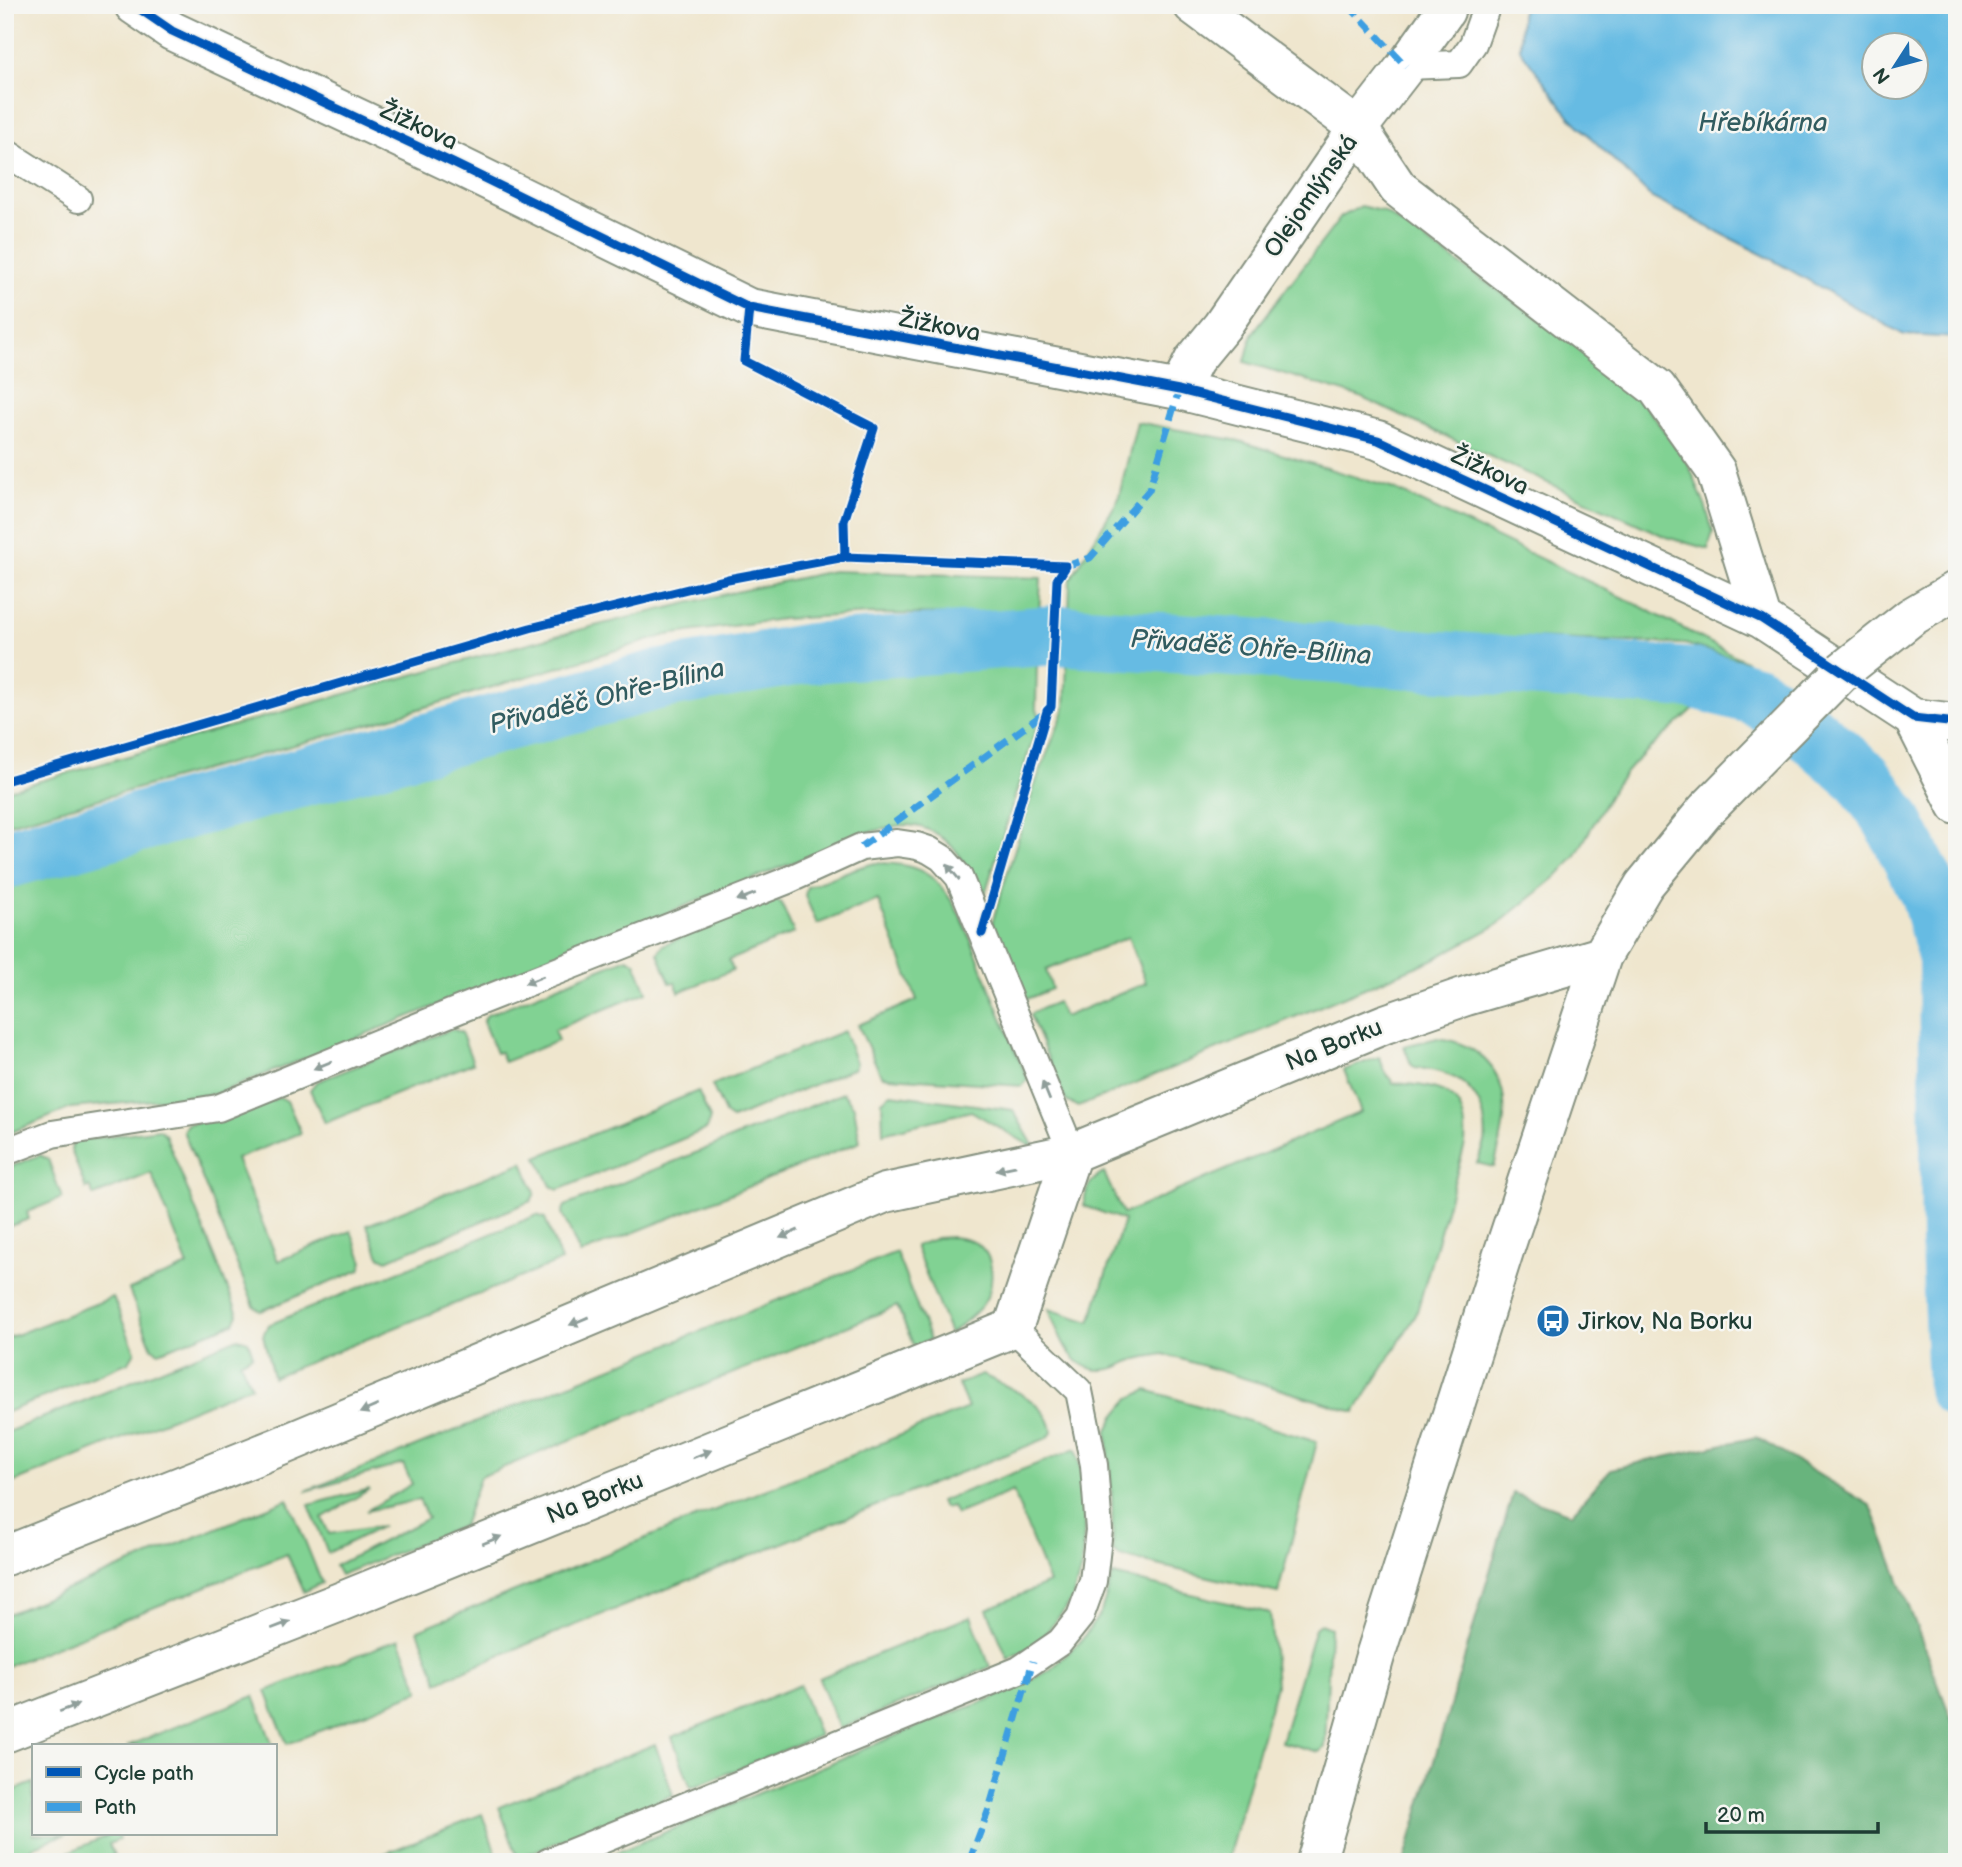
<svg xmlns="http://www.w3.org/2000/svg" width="1962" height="1867" viewBox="0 0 1962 1867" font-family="'Balsamiq Sans',sans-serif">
<rect width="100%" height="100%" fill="#f6f6f2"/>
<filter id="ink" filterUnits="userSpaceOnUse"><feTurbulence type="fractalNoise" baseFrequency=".0143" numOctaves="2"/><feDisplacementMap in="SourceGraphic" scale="14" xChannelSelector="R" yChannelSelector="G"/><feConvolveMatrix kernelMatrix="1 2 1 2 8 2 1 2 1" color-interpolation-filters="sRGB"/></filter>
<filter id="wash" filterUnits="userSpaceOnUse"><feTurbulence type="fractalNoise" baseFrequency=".00686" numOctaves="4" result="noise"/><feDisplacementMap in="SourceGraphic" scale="28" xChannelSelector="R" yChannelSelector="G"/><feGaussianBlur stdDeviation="1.57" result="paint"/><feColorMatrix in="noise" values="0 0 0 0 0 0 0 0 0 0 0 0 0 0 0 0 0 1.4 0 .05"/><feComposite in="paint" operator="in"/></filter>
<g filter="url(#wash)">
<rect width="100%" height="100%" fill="#efe6ce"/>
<path fill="#81d293" stroke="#508864" stroke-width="2" d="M1361,206L1384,212L1624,377L1688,463L1706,508L1713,532L1708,549L1666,537L1358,396L1245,362L1252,334L1341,217Z
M1137,422L1239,441L1394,489L1636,604L1747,662L1685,644L1502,637L1069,612L1070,580L1118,500Z
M833,571L1041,578L1039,615L872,614L782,619L667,635L345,731L5,825V791C280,714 553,628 833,571Z
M1067,660L1645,691L1700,703L1634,763L1616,784L1575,857L1556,877L1497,925L1432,960L1078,1107L1066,1101L1030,1015L1033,1012L1057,1002L1064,1017L1146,983L1128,937L1046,970L1052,989L1027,999L1022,998L992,923L1034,787L1065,708Z
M1037,661L1036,707L1040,716L984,897C968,865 948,827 907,825C895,825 880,830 869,832L216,1094L71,1108L5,1135V889L482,756L662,703L821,676Z
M875,863C896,863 915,865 931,877C959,899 974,949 987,981C1000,1014 1014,1047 1028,1080L1022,1086L889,1077L883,1076L879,1071L858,1025L917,1000L878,900L817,924L805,896L807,887L854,869Z
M774,899L781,903L794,933L729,960L733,970L679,992L675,982L670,983L658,953L663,945Z
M627,958L635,962L647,992L554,1030L558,1041L504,1062L500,1052L496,1053L483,1022L487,1015Z
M452,1029L461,1032L473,1063L325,1123L310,1090L316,1082Z
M844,1031L856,1063L854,1068L732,1119L726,1115L712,1085Z
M1438,1038C1481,1044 1508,1074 1504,1118C1503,1134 1498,1151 1494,1167L1477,1163C1480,1156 1483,1149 1485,1142C1487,1132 1485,1123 1483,1114C1473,1081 1447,1070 1415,1068L1411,1064L1404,1046Z
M1379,1057L1385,1071L1393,1083C1440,1086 1469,1090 1465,1144L1416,1315L1355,1412L1164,1354C1153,1356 1141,1357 1131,1361C1124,1363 1118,1368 1110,1369C1073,1377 1059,1337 1049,1309L1090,1322L1124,1220L1084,1206C1085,1190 1089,1180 1104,1173L1123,1214L1361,1112L1344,1070Z
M698,1091L710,1118L707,1129L558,1190L551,1186L537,1157Z
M843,1093L854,1107L860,1142L580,1254L562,1213L565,1206Z
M891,1094L1013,1110L1033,1145H1029L971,1111L883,1133L882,1101Z
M280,1097L287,1101L301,1133L236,1159L278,1261L351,1231L363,1262L360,1270L261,1311L254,1306L183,1131L187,1124L227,1117Z
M159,1129L165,1134L238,1314L234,1323L159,1352L152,1348L129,1290L188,1266L151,1173L94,1196L89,1187L86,1189L71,1150L73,1141Z
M40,1155L48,1159L62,1198L27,1212L29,1219L5,1228V1169Z
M523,1162L535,1193L531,1201L387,1260L379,1256L367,1225Z
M537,1215L545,1218L561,1261L273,1377L263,1335L268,1325Z
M952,1237C962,1238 975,1240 982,1248C996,1262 993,1290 983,1304C975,1315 961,1325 950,1334L915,1246L937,1238Z
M896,1252L930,1340L914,1347L897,1306L480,1477L463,1526L340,1575L335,1566L428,1518L419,1500L366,1511L412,1484L403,1464L306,1491Z
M113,1297L135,1352L129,1362L5,1413V1339Z
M238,1338L248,1341L253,1355L240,1362L251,1386L5,1486V1433Z
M982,1375C1005,1385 1051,1403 1052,1433L1045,1439L515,1649L438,1682L418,1630L968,1408L958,1384Z
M1147,1390L1317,1442L1278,1593L1119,1556L1113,1551L1112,1498L1107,1432L1115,1416L1130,1398Z
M1076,1449L1084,1483V1533L1081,1568L1072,1600L1037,1644L1008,1659L987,1609L1049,1583L1013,1491L956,1514L952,1506L943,1508L940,1501Z
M370,1489L322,1518L329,1534L383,1526L328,1553L309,1505Z
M288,1499L322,1583L304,1592L287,1554L5,1667V1615Z
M1113,1575L1270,1613L1276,1685L1227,1862H594L919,1726L1009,1692L1050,1670L1081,1641L1101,1612Z
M971,1616L990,1667L839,1729L819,1678Z
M1320,1624L1330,1628L1325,1747L1319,1752L1281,1742L1315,1628Z
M399,1639L420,1691L287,1744L266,1691Z
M800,1685L819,1736L691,1788L672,1737Z
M254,1696L273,1746H127Z
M655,1744L673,1795L518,1858L499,1807Z
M33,1783V1834H66L34,1846L17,1862H5V1794Z
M482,1814L499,1862H364Z
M111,1834H117L119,1840L109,1844L114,1855L98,1862H46Z"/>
<path fill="#68b47d" stroke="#447858" stroke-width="2" d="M1756,1437L1871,1506L1957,1734V1862H1404L1513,1493L1571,1514L1611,1469Z"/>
<path fill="#66bbe3" stroke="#427c8c" stroke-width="2" fill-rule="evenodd" d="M1524,5H1957V338L1904,335L1769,258L1652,198L1570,117L1520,49L1521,15ZM1874,46H1916V88H1874Z"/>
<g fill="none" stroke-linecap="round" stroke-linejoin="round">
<path stroke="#66bbe3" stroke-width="60" d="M5,859L656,680L810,653L1057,635L1692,678L1755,695L1801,725L1863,778L1892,819L1930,894L1948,959L1951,1246L1957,1388"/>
</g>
</g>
<g filter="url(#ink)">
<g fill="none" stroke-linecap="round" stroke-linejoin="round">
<defs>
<path id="service" d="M1406,66L1459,64L1473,44L1487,5
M5,152L78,199
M5,1152L52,1134L218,1108L463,1008L786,881L861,847L897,843L917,846L929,850L942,858L959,877L1072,1153
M548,1862L1019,1670L1060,1642L1080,1617L1093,1581L1099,1530L1094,1465L1079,1391L1013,1328"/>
<path id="minor" d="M134,5L172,31L453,163L749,308L1179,390L1378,440L1762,619L1913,718L1957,723
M1193,5L1358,128L1398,188L1657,388L1716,471L1762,619
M1179,390L1194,360L1222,326L1358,128L1406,66L1445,11L1447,5
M1913,718L1957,805
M5,1556L281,1446L885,1193L1072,1153L1385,1024L1466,996L1602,956
M5,1733L340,1602L1013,1328L1072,1153
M1316,1862L1375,1656L1504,1251L1602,956L1644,885L1706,810"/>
</defs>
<use href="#service" stroke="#879281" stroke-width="30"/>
<use href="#minor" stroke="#879281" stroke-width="42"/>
<use href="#service" stroke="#fff" stroke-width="26"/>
<use href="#minor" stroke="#fff" stroke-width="38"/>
<defs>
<path id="minor-bridge" d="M1706,810L1844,670L1911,617L1957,590"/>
</defs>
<use href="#minor-bridge" stroke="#879281" stroke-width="42" stroke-linecap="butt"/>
<use href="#minor-bridge" stroke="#fff" stroke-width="38"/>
<path stroke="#3c9ee2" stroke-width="7" stroke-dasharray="14 7" stroke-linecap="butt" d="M1348,5L1406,66
M1066,566L1090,558L1149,490L1179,390
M861,847L1047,711
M969,1862L989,1809L1033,1661"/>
<defs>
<path id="cycleway" d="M134,5L172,31L453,163L749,308L1179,390L1378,440L1762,619L1913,718L1957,723
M749,308L744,361L874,428L844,521L845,557
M5,781L530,628L728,579L845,557L1066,566L1057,580L1051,707L1047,711L982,933"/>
</defs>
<use href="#cycleway" stroke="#f6f6f2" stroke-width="13"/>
<use href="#cycleway" stroke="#0057b8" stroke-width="9"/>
</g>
<defs><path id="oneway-solid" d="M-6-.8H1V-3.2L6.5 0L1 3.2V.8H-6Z" transform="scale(1.75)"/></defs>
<g fill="#8f9e9a">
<use href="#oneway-solid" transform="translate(953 872) rotate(-129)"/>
<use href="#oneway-solid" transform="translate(746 897) rotate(159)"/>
<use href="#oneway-solid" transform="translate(534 980) rotate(158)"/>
<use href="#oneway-solid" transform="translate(323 1065) rotate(158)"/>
<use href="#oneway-solid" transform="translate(1046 1091) rotate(-112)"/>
<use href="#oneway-solid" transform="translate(1006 1168) rotate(168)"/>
<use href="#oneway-solid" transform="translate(789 1234) rotate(157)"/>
<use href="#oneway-solid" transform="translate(579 1321) rotate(157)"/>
<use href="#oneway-solid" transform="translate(369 1409) rotate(157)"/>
<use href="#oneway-solid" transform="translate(702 1454) rotate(-22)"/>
<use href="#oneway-solid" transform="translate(492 1540) rotate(-22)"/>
<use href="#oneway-solid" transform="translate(281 1625) rotate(-21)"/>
<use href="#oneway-solid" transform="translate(69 1708) rotate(-21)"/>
</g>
</g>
<defs>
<symbol id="bus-disc" viewBox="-11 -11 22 22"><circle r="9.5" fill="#1f6fb2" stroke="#f6f6f2"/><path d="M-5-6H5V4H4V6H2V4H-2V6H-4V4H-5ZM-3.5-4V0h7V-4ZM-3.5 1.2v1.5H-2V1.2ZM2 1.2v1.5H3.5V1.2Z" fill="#fff"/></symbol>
</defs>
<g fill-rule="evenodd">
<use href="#bus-disc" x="1534" y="1302" width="38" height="38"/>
</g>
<g text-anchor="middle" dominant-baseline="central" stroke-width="5" stroke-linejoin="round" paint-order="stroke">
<g font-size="24" fill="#1f3d34" stroke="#f6f6f2">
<text transform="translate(419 126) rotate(25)">Žižkova</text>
<text transform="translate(1311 196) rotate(-55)">Olejomlýnská</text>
<text transform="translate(940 326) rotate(11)">Žižkova</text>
<text transform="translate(1490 471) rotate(25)">Žižkova</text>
<text transform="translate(1334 1045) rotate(-22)">Na Borku</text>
<text transform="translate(595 1498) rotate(-22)">Na Borku</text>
</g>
<g font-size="24" fill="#1f3d34" stroke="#f6f6f2" text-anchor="start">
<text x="1578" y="1321">Jirkov, Na Borku</text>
</g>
<g font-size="26" font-style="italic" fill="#315c60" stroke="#f6f6f2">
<text x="1763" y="123">Hřebíkárna</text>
<text transform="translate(1251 648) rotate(4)">Přivaděč Ohře-Bílina</text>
<text transform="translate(607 697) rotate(-14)">Přivaděč Ohře-Bílina</text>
</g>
</g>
<rect width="1962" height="1867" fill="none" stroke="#f6f6f2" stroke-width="28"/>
<rect x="32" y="1744" width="245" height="91" fill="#f6f6f2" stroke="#a0aca6" stroke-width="2"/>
<rect x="46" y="1767" width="35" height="10" fill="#0057b8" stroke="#a0aca6" stroke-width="2"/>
<text x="94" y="1780" font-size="21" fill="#1f3d34">Cycle path</text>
<rect x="46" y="1802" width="35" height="10" fill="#3c9ee2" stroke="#a0aca6" stroke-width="2"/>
<text x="94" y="1814" font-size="21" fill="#1f3d34">Path</text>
<g transform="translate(1895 66) rotate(234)"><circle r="33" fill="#f6f6f2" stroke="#a0aca6" stroke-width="2"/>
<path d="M0-5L12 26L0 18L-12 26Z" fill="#1f6fb2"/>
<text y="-10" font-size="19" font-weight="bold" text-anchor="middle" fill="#1f3d34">N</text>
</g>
<path d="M1706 1822v10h172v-10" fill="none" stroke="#1f3d34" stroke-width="3.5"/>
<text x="1717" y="1822" font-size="21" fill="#1f3d34" stroke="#f6f6f2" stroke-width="5" paint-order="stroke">20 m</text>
</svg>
